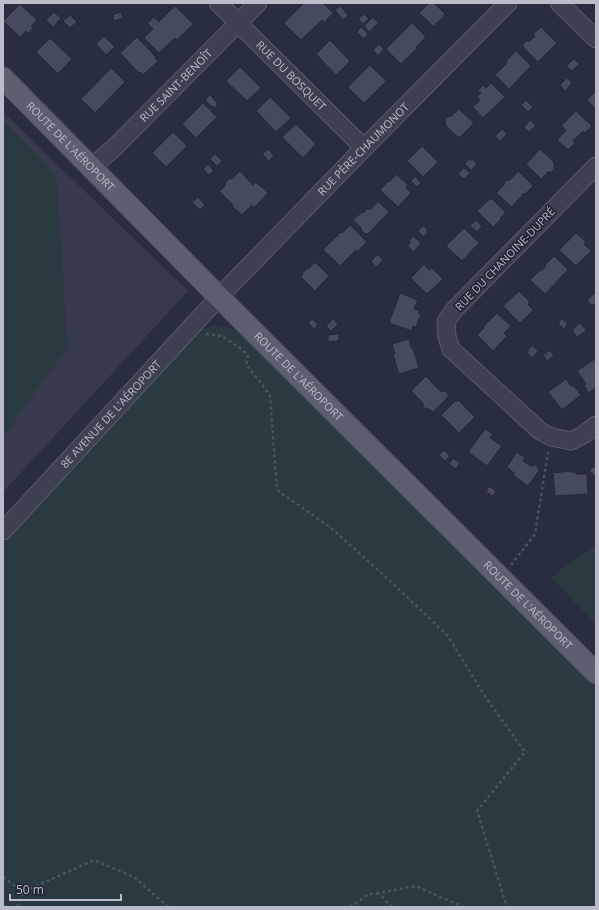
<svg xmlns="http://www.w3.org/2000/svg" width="599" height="910" viewBox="0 0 599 910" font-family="'Open Sans',sans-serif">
<rect width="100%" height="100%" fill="#292d40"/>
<path fill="#373a4d" d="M3 112 188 291 3 492Z"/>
<g fill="#2b3941">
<path d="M3 120 56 175 68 347 3 437Z"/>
<path d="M215 325 231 328 246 336 596 686V907H3V544L201 330Z"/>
<path d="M596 544V625L551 577Z"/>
</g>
<g fill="#464a5f" stroke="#242737">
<path d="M304 3H323L333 13 324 23 322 20 301 40 284 23Z"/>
<path d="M429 3H434L445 14 443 16 444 17 433 26 419 13Z"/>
<path d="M20 4 37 20 31 26 33 28 28 34 26 31 20 37 3 21Z"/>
<path d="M175 6 193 24 177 40 175 38 159 53 144 38 153 29 147 23 154 17 159 22Z"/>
<path d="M340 6 348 15 343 20 335 10Z"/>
<path d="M54 12 61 18 53 27 46 20Z"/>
<path d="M121 12 123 18 114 21 113 14Z"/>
<path d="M364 14 369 19 363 24 358 19Z"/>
<path d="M70 15 77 22 70 28 63 21Z"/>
<path d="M373 17 378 23 369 32 364 26Z"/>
<path d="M412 23 426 37 416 47 417 48 401 64 386 49Z"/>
<path d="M361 27 368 34 364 39 357 32Z"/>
<path d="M541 27 557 43 538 62 524 48 523 44 526 41H530L535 36 533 34Z"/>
<path d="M104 36 115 47 106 55 96 44Z"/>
<path d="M137 37 156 57 155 58 158 61 143 75 141 72 139 73 120 53Z"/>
<path d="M50 38 72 59 58 74 36 52Z"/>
<path d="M330 40 350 61 336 75 316 54Z"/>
<path d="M379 44 384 49 378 56 373 50Z"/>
<path d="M516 51 531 66 509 89 495 75 506 64 507 60Z"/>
<path d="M574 59 579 64 572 71 566 66Z"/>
<path d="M370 65 386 81 364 103 348 87Z"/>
<path d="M240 67 261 88 247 101 226 81Z"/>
<path d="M111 68 125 82 95 113 81 99Z"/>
<path d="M567 78 572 83 565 91 560 85Z"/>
<path d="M491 83 505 97 483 118 473 107 480 100 477 97 481 93 478 90 483 85 486 88Z"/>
<path d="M596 91V110L587 100Z"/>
<path d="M210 95 218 104 215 108 213 106 212 107 205 100Z"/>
<path d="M270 97 291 118 276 132 256 111Z"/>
<path d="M526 100 533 107 528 112 521 105Z"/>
<path d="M203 103 217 117 196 138 182 124Z"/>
<path d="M459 109 474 123 459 138 446 126 445 119 449 116 450 117Z"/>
<path d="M576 111 592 126 585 133 583 131 575 139V138L573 140 575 143 568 150 557 140 566 130 561 126Z"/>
<path d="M530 120 536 126 529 132 524 127Z"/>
<path d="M296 124 316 144 303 158 282 137Z"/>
<path d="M502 129 507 134 500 141 495 136Z"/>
<path d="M173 132 187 146 166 167 152 153Z"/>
<path d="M422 146 438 162 423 177 407 161Z"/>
<path d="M268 149 274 156 269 161 262 154Z"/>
<path d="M540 149 554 162V169L550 173 549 171 541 179 526 164Z"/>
<path d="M215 154 222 161 217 166 210 159Z"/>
<path d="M468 160H473L477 164 471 170 465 164Z"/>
<path d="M208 164 214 171 209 175 203 169Z"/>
<path d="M464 168 470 173 464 179 458 174Z"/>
<path d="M240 171 253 185 256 182 268 193 254 208 252 205 242 215 232 206 233 205 219 191 225 186V183L230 178 232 179Z"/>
<path d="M518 171 533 186 525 194 524 193 512 207 496 193 504 185 505 181 510 180Z"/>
<path d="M396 174 408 185 406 188 411 193 398 207 380 190 388 181 389 182Z"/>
<path d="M415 176 421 183 417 187 411 181Z"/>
<path d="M198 197 205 205 200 210 192 202Z"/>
<path d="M491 198 506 213 500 218 501 219 493 227 477 211Z"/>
<path d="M378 201 389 212 368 234H365L361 230V228L353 220 362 212 363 213 367 209H371Z"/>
<path d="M476 220 482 227 477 232 470 226Z"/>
<path d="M350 225 367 242 357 252 356 250 340 266 323 250 341 232 342 233Z"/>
<path d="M423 226 427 229V234L423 237 418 231Z"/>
<path d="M464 228 479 243 462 261 446 246Z"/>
<path d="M576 233 586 242 584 244 591 251 576 266 559 250Z"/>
<path d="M413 236 421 243 414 252 408 246 410 243 409 241Z"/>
<path d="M378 255 383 260 376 267 371 261 374 258V257Z"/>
<path d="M554 256 568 270 545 294 530 280 540 270 541 271 546 266 545 265Z"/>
<path d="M315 262 329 276 315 291 301 277 303 274H302L307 268 308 269Z"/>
<path d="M424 264 429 270 432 268 443 279 427 294 411 278Z"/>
<path d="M519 291 530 302 528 304 533 310 520 323 503 306Z"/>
<path d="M400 293 418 300 414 309 419 311 418 313 421 314 416 327 413 326 412 331 389 323Z"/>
<path d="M595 293 596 294V303L592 306 587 300Z"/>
<path d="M497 313 511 326 504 333 507 336 493 351 477 335 484 328 483 327Z"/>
<path d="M312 319 318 324 314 329 308 323Z"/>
<path d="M333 319 338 324 331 331 326 326Z"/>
<path d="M562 319 568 324 564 329 558 323Z"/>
<path d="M580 323 586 330 585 331H586L577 337 572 330Z"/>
<path d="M339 334V341L328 342V335Z"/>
<path d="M409 339 412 349 413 348 419 368 399 374 393 355 395 354 392 344Z"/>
<path d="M532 345 538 351 532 358 528 354V350Z"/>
<path d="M550 350 554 356 547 361 543 355Z"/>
<path d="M596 358V389L595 388 589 393 584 386 586 384 577 371Z"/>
<path d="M426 376 441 392 442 391H445L448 394V397L433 412 429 409H426L423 406V403L411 391Z"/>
<path d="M566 379 571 386 573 385 581 395 562 410 548 392Z"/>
<path d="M458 400 475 417 459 433 441 415 455 401 456 402Z"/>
<path d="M485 429 493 434 490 438 502 446 487 466 468 452Z"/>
<path d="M444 450 450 456 445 461 439 455Z"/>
<path d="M517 452 525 458 523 461 531 466 535 465 538 468 539 471 528 486 513 475 514 473 507 467Z"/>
<path d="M453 458 460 463 456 469 449 464Z"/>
<path d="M596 465V478L589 470Z"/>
<path d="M569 471V472H576V474H587L588 494 555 496 553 473Z"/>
<path d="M489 486 496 491 493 496 486 492Z"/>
</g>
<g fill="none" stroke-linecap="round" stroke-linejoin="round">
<g stroke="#585b6a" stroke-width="19">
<g id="minor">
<path id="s1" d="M218 3 364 148"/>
<path d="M559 3 596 39"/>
<path d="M596 166 454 310 446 322 447 337 451 349 540 431 551 437 571 441 583 435 596 425"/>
<path id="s2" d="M92 167 115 147 258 3"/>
<path id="s3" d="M3 531 219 297 364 148 508 3"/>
</g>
</g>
<g stroke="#474959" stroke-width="23">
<g id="major">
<path id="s4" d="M3 78 219 297 596 673"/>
</g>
</g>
<g stroke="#49565e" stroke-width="2.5" stroke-dasharray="3 3" stroke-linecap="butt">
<path d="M206 334 222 336 243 350 248 357 246 365 262 384 270 396 277 490 331 528 388 579 448 636 486 698 525 752 477 811 507 907"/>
<path d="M511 565 535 534 548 452"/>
<path d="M3 877 23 892"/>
<path d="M17 907 23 892 94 860 134 877 168 907"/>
<path d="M350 907 369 894 378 893"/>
<path d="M392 907 378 893 416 886 463 907"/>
</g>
<use href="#minor" stroke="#3d4050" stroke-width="17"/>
<use href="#major" stroke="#5c5f70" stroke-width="21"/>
</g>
<g text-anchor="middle" stroke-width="3.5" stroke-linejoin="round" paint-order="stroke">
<g font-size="11" fill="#babcca" stroke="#222535">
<text dy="4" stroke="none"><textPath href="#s1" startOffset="103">RUE DU BOSQUET</textPath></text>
<text dy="4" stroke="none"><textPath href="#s2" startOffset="117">RUE SAINT-BENOÎT</textPath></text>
<text dy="4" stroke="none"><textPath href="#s4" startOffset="96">ROUTE DE L'AÉROPORT</textPath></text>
<text dy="4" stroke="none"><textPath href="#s3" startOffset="525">RUE PÈRE-CHAUMONOT</textPath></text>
<text transform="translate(505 259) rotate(-46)" y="4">RUE DU CHANOINE-DUPRÉ</text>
<text dy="4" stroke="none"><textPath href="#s4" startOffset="420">ROUTE DE L'AÉROPORT</textPath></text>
<text dy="4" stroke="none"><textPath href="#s3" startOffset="159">8E AVENUE DE L'AÉROPORT</textPath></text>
<text dy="4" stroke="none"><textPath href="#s4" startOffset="744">ROUTE DE L'AÉROPORT</textPath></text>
</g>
</g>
<rect width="599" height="910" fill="none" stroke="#babcca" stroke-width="8"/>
<path d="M10 894v6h111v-6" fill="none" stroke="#babcca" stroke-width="2"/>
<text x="16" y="894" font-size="12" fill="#babcca" stroke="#222535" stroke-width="3" paint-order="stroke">50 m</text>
</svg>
